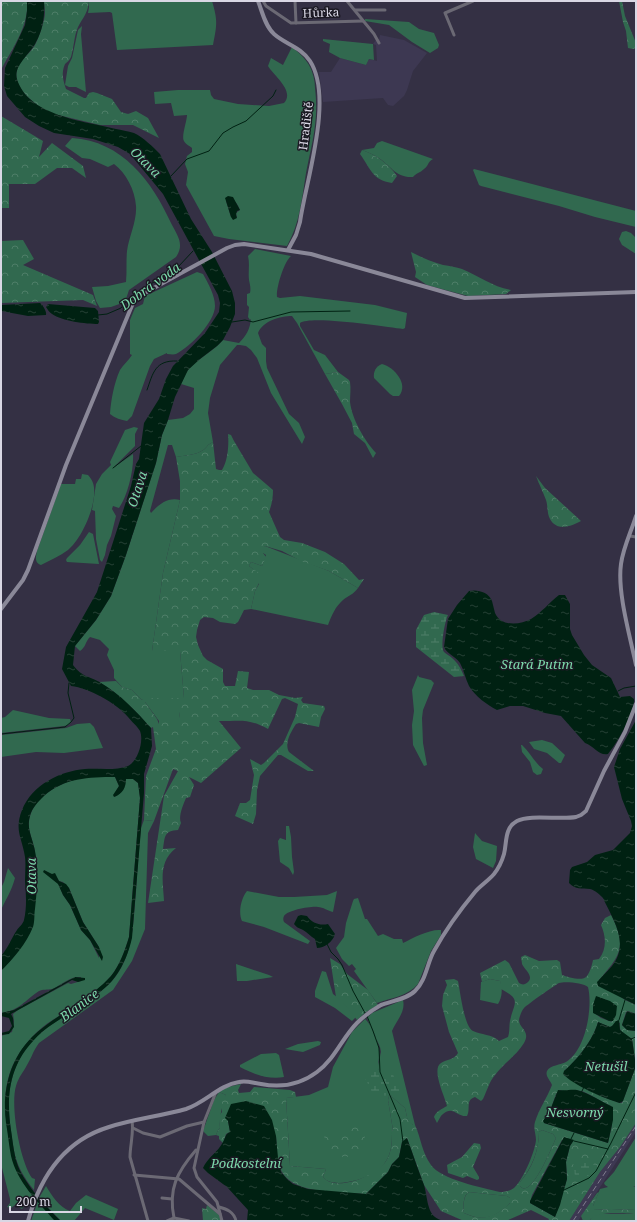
<svg xmlns="http://www.w3.org/2000/svg" width="637" height="1222" viewBox="0 0 637 1222" font-family="'Noto Serif',serif">
<defs>
<pattern id="forest-crowns" width="20" height="18" patternUnits="userSpaceOnUse"><rect width="20" height="18" fill="#31694f"/><path d="M2 6a3 3 0 1 1 6 0M12 15a3 3 0 1 1 6 0" fill="none" stroke="#4e7e68"/></pattern>
<pattern id="wetland-marsh" width="20" height="14" patternUnits="userSpaceOnUse"><rect width="20" height="14" fill="#31694f"/><path d="M1 5h8M5 5V1M11 12h8M15 12V8" fill="none" stroke="#4e7e68"/></pattern>
<pattern id="water-ripples" width="26" height="14" patternUnits="userSpaceOnUse"><rect width="26" height="14" fill="#002112"/><path d="M2 4q2-2 4 0t4 0M15 11q2-2 4 0t4 0" fill="none" stroke="#254034"/></pattern>
</defs>
<rect width="100%" height="100%" fill="#343044"/>
<g fill="#3d3852">
<path d="M380 35 404 40 427 53 413 71 407 90 404 96 393 106 388 105 383 98 323 102 319 72H331L340 58 366 65 369 59 377 61 376 45 373 44 376 40H379Z"/>
<path d="M636 1123V1132L578 1221H569L600 1172 620 1147Z"/>
</g>
<g fill="#31694f" fill-rule="evenodd">
<path d="M88 1H212C218 21 217 25 213 45L117 50 112 13 110 12 88 13 89 7Z"/>
<path d="M365 19 409 22 419 29 434 33 439 45 438 48 430 53 412 42 389 25 365 21Z"/>
<path d="M82 26 81 34 86 92 76 87H69L65 85 68 66 72 58 78 30Z"/>
<path d="M323 39 373 44 374 60 369 59 366 65 340 58 329 52 330 44 323 41Z"/>
<path d="M292 47C298 52 305 58 309 65 313 72 315 81 315 88 319 121 312 142 306 173 302 198 300 223 287 246L229 239 214 236 186 185 188 172 185 164 187 156 192 152V148C190 146 185 144 184 141 181 137 187 121 187 115L174 116 171 103 155 104 154 92 178 90H210L211 95 214 99 238 104 269 106 284 103C295 91 274 76 268 66L271 58 283 65ZM227 197C234 200 237 202 240 210L236 213 237 217H231L226 201Z"/>
<path d="M72 138C122 141 152 181 171 223 177 235 185 244 176 257L129 290 125 302 111 307 100 308 96 301 92 287 108 286 126 282C127 272 126 261 127 251 129 236 137 221 136 206 135 190 126 173 114 164L108 167 90 159 82 158 65 146Z"/>
<path d="M382 141 433 159C427 162 429 166 424 169 420 173 416 173 413 177 395 178 391 165 377 157 373 154 367 152 362 150L374 148 377 143Z"/>
<path d="M474 169 636 211V227L595 217 559 206 481 186 479 185 473 170Z"/>
<path d="M626 231 631 233 636 238V254L622 245 619 239 622 232Z"/>
<path d="M255 249 291 256C284 262 276 288 277 297L280 298 300 296 375 305 407 313 405 328 403 329C386 327 311 315 300 323V326L314 350 325 355 338 372 325 374 297 323 292 316C280 316 263 321 258 333L262 344 266 348V361L267 368 289 414 299 423 305 437 302 444 271 393 257 358 251 350 246 346 240 345H237L220 365 210 398 208 413 213 442 208 445C202 455 187 455 176 457L172 445H168L150 511 151 513C159 504 168 497 180 500L163 573 152 651H180L184 698H147L142 700 132 690 122 687 114 678V670L107 655 109 649 100 640 90 637C85 642 86 647 80 651L75 646 96 620 111 596 126 555 156 463 162 435 168 420 183 418 190 414 194 409V388L181 384C183 380 185 374 188 370 198 358 213 352 223 340L239 343C246 336 250 329 251 319L250 320 248 317 249 307 247 305V294L250 293C251 288 250 285 249 280 248 272 250 264 248 256Z"/>
<path d="M197 272 203 274C208 283 215 295 215 306 215 322 190 347 176 354 173 355 170 354 167 354V353L154 359 150 366 132 416 127 421C121 420 115 418 110 414 111 400 114 383 120 370 123 365 129 360 132 355L130 354V320L135 308 143 304 145 296Z"/>
<path d="M382 364C394 367 409 384 399 396H393L390 394 374 378C373 372 376 366 382 364Z"/>
<path d="M134 427 138 428 135 434V446L113 468 133 454C134 469 128 495 119 508L113 506 112 509 116 516 111 536 107 545 105 555 102 562 100 560 96 539 95 511 92 510 96 484 102 474 111 465 110 462 125 430Z"/>
<path d="M82 474 88 475C90 477 92 480 93 483 99 501 82 539 68 550 60 556 50 560 41 565 34 563 36 556 37 551L61 484H75L76 479H81Z"/>
<path d="M89 532 93 534 99 564 67 562 66 560 67 558 80 545Z"/>
<path d="M265 546 329 571 358 588C354 594 348 596 343 600 335 607 332 615 328 625L251 609 255 591 259 584 253 569 249 566 251 562 262 566 266 555 263 553V547Z"/>
<path d="M418 675 419 677 431 680 434 683 423 710 422 718 423 743 427 765 424 766 413 745 412 725 414 711 412 690Z"/>
<path d="M145 702H180V712L179 719 159 732V721Z"/>
<path d="M13 710 49 718 70 719 71 722 68 725 64 726 1 733V718L5 717Z"/>
<path d="M90 723 94 727 103 748 64 753 36 752 1 757V735L66 728 77 724Z"/>
<path d="M542 740 552 743 565 755 561 763H559L547 753 534 749 529 742Z"/>
<path d="M521 745H522C530 752 534 762 543 769L541 774 537 775 533 772 530 762 522 752Z"/>
<path d="M115 777 119 786 114 795 115 797 126 778 133 779 138 783 140 798 129 937C125 950 120 965 111 976 101 988 87 997 74 1006 62 1015 47 1022 37 1032 9 1059 1 1088 7 1126 11 1156 13 1171 33 1196L22 1209 15 1205 11 1208 7 1207 10 1203V1199L1 1164V1036L12 1032 14 1021 13 1014 18 1010 68 983 71 984 81 981V977C70 976 62 985 52 989 47 990 43 989 39 991 25 1000 19 1011 1 1013V971C15 956 25 943 33 925 34 901 36 876 35 852 34 842 28 833 29 822 31 798 60 782 81 778 92 776 104 777 115 777ZM44 870 57 878 59 881 63 882 69 888 83 922 99 947V958L90 940 81 930 70 905 63 895 58 883Z"/>
<path d="M144 820 154 821 148 833 145 929 132 961 113 990 39 1043C33 1051 32 1057 27 1065 23 1073 19 1076 16 1086 10 1106 20 1161 32 1178L35 1179 34 1190C14 1165 14 1153 10 1123 6 1092 12 1062 34 1039 48 1025 67 1015 84 1004 95 996 108 987 116 976 134 951 133 922 136 892 137 871 139 850 141 828Z"/>
<path d="M286 826H289L291 837 292 857 294 872 293 875 289 868 280 862 278 841 280 838 286 840Z"/>
<path d="M475 833 482 841 497 846 496 861 493 868 476 859 473 847Z"/>
<path d="M8 868 15 878C12 890 6 899 1 910V888L4 882Z"/>
<path d="M247 891 279 897H294L327 895 337 891 333 912C328 911 323 907 318 907 311 906 288 910 284 916 283 918 283 920 284 922L310 941 308 944 264 927 242 921C238 913 241 898 247 891Z"/>
<path d="M358 898 365 919H367L378 936 383 934 394 939H402L403 943C413 938 429 929 441 930V935L431 951 418 984C408 996 391 998 377 1003L354 971 356 969 352 964 349 966 342 959 336 948 344 937 346 923 353 901 354 899Z"/>
<path d="M236 964 269 975 273 977 247 981H237Z"/>
<path d="M322 971 326 972 333 994 342 1001 356 1017 352 1021 335 1008 315 997V991Z"/>
<path d="M490 979 500 981C503 988 502 998 498 1004L480 1000 481 982Z"/>
<path d="M403 1000C406 1012 396 1021 392 1031L415 1125H413C406 1121 407 1115 405 1108L392 1097 378 1068 389 1096 388 1100 393 1130 392 1131C392 1141 392 1152 386 1161 383 1166 378 1171 372 1174 361 1180 332 1189 323 1177L326 1169 290 1166 286 1098 309 1095 328 1087 333 1067 352 1032 365 1019C371 1024 379 1042 379 1051 380 1056 378 1062 378 1067L381 1052 380 1047 367 1018 372 1013Z"/>
<path d="M318 1041 321 1042 320 1045 303 1052 285 1049 298 1044Z"/>
<path d="M276 1053 279 1055 284 1077C269 1080 253 1074 240 1067V1065L261 1054Z"/>
<path d="M219 1092 226 1095C222 1107 219 1117 220 1128L218 1130 216 1135 208 1136 203 1131 214 1100Z"/>
<path d="M542 1130 553 1134 556 1138C551 1149 537 1184 526 1188 523 1189 522 1188 520 1186V1182C532 1169 539 1150 539 1132Z"/>
<path d="M636 1137V1186H633L636 1187V1210L611 1209 593 1210V1206L600 1189 608 1187 605 1185 604 1183 614 1172Z"/>
<path d="M46 1186C52 1196 59 1207 70 1211L76 1203 86 1195 118 1209 114 1220 85 1208 74 1221H61L39 1198Z"/>
<path d="M469 1192 507 1196 510 1198V1203C495 1218 483 1222 464 1213 463 1207 463 1195 469 1192Z"/>
<path d="M38 1201 55 1221H31Z"/>
<path d="M600 1214H636V1221H589L593 1216Z"/>
</g>
<g fill="url(#forest-crowns)" fill-rule="evenodd">
<path d="M1 1H27C29 26 13 47 2 68Z"/>
<path d="M44 1H88C90 10 82 19 78 27 74 36 74 47 71 57 70 60 67 62 65 64 61 73 63 80 66 89L84 98H86L89 93 93 92 97 93 112 99 121 112 128 114 136 111 148 118 159 138 133 125H100L54 114C38 108 9 87 18 67 22 58 32 52 36 43 39 37 45 20 45 13 45 9 44 5 44 1Z"/>
<path d="M619 1H622L625 16 636 43V48L633 49 628 48 626 31 623 22Z"/>
<path d="M1 116 43 141 39 157 52 143 83 166 86 178 72 168H57L35 184H9V208H1Z"/>
<path d="M362 150C376 155 388 163 397 176L392 183C372 180 371 169 360 154Z"/>
<path d="M23 240 34 259 23 265 93 295 97 306 83 300 1 303V241Z"/>
<path d="M411 252C421 257 432 262 443 265 450 266 456 267 462 269 479 276 493 287 511 290L506 294 468 296 427 285 415 277 416 272Z"/>
<path d="M338 372 349 380 350 382C351 389 350 395 350 402 352 419 364 440 376 453L373 458 365 443 354 434 352 423 342 404 325 374Z"/>
<path d="M228 434 231 435 234 441 253 473 273 490C273 497 272 504 269 512L280 537 284 540 302 543 325 552 344 564 359 580 364 579 358 588 329 571 301 561 282 551 265 546 263 548V553L266 557 262 566 251 562 249 566 259 573 260 581 255 591 251 609 244 610 238 622 235 624 220 622 213 618 204 617 200 620 197 630 196 637 198 645 203 656 207 660 223 669V682L225 686H235L238 671 249 672 247 688 253 690H269L279 695 295 698 303 697 301 700 303 703 324 706 325 709 321 717 319 727 299 723 296 724C291 732 284 743 289 752L314 771H308L281 755H278L260 776 257 790 256 814 253 824 235 816 240 803H246L250 800 254 775 250 759 261 765 264 763 283 744 295 717 298 704 285 698 282 699 268 729C247 718 242 721 219 721L241 748 201 783 189 777 194 785 190 797 186 798C183 805 178 817 181 823L178 830C164 831 165 836 163 849L176 848C158 862 163 881 164 901L148 903 164 796 178 771 173 769 154 821 144 820 146 776 156 749 153 727 151 728C136 712 119 693 99 682L116 681 122 687 132 690 142 700 146 697 147 698H184L180 651H152L163 573 180 500V481L176 457C187 455 202 455 208 445L213 442 216 469 219 470H222C228 461 229 444 228 434ZM145 702 180 703V712L179 718 159 724 157 719Z"/>
<path d="M536 476 545 488 581 521C572 526 557 532 550 519 547 514 548 506 546 500 543 492 539 484 536 476Z"/>
<path d="M611 915C627 946 621 955 599 980L625 1000 636 1005V1014L628 1011 626 1012 622 1025 627 1030 636 1031V1123L620 1147 600 1172 569 1221H548L549 1219 531 1210 506 1221H464L441 1211 424 1185 407 1138 402 1142 399 1157 392 1164 388 1172 366 1194C343 1192 295 1195 282 1172 276 1162 277 1148 276 1136L228 1121 230 1132 226 1134 223 1143 219 1139V1136L216 1135 218 1130 220 1128 219 1116 222 1112V1101L226 1095 219 1092 228 1087 241 1084 238 1090 239 1093 250 1092 254 1087 290 1090 295 1092 296 1097 286 1098 290 1166 326 1169 323 1177C336 1193 377 1175 386 1161 392 1152 392 1141 392 1131L393 1130 388 1100 389 1096 378 1067 381 1051 379 1068 382 1078 392 1097 405 1108C407 1115 406 1120 413 1125H415C421 1138 422 1153 431 1165 440 1179 483 1188 500 1192 505 1192 510 1191 514 1188 523 1180 535 1152 536 1140 536 1134 533 1128 535 1122 539 1109 547 1098 552 1085 550 1080 545 1076 547 1071 550 1065 561 1065 566 1062 586 1050 593 1007 588 987 584 983 565 981 559 983 555 985 528 1004 524 1008 522 1010 521 1013 520 1016 515 1028 532 1029 524 1043 517 1055 503 1064 495 1075 489 1082 487 1091 483 1099L481 1101 475 1097C465 1100 471 1109 467 1116 457 1117 453 1105 443 1114 440 1116 439 1120 437 1123L434 1117C436 1111 442 1109 447 1106 445 1097 431 1069 441 1063 447 1059 454 1060 458 1053L449 1032 442 1006 443 995 447 985 445 980 454 979 458 981C460 990 464 1027 473 1031 481 1035 492 1034 499 1041L508 1037C510 1032 509 1026 510 1021 514 1002 522 1000 501 989L500 981 490 979 482 982 480 973 505 960 509 963 519 983C522 985 525 985 528 982 534 976 525 970 522 964 522 962 521 959 521 957L525 955 539 961 557 960 560 962 562 975C568 977 583 982 587 976 590 972 592 965 593 960L599 959C607 949 606 936 601 925L605 918ZM595 999 612 1022 601 1018 593 1012ZM616 1021 620 1023C618 1032 625 1034 632 1039L636 1066 622 1103H620L603 1097 564 1075V1071C578 1059 593 1040 598 1022L610 1027 614 1025ZM560 1090C567 1093 574 1089 582 1091 592 1095 601 1102 611 1106L612 1125 608 1143 544 1123 551 1108 556 1094ZM542 1130 553 1134 556 1138C551 1149 537 1184 526 1188 523 1189 522 1188 520 1186V1182C532 1168 539 1150 539 1132ZM562 1140 573 1141 570 1146 566 1162 567 1179 555 1217 530 1203 532 1195ZM469 1192 507 1196 510 1198V1203C495 1217 483 1222 464 1213 463 1206 463 1195 469 1192Z"/>
<path d="M330 958 340 964 347 974 368 990 378 1005 366 1012 357 1020C351 1012 345 1004 336 997Z"/>
<path d="M366 1122C366 1137 364 1157 344 1157 339 1157 334 1154 329 1153L328 1145 320 1128 325 1132 329 1139Z"/>
<path d="M474 1143 480 1144 481 1148 473 1167 479 1177V1179L477 1180 467 1176 463 1178 448 1173 447 1165 462 1157Z"/>
<path d="M599 1192 593 1206V1210L611 1209 636 1210V1214C624 1214 596 1210 589 1221H583L581 1216 597 1193Z"/>
<path d="M207 1205 219 1215 221 1221H203L202 1208 206 1209Z"/>
</g>
<g fill="url(#wetland-marsh)">
<path d="M434 612 448 615C445 621 440 646 444 652 446 654 450 656 452 658 458 663 461 669 464 676L454 677 416 647V630L424 615Z"/>
<path d="M368 1070H391L402 1095 375 1096 372 1092 365 1078Z"/>
<path d="M573 1162H593L594 1167 592 1173 586 1176H575Z"/>
</g>
<g fill="url(#water-ripples)">
<path d="M27 1H44C45 15 43 30 36 42 31 53 13 66 17 79 28 116 84 121 116 129 121 130 128 131 134 133 143 137 153 147 160 154L191 219 212 252 232 291 235 303V314L230 327 223 340 217 346 200 359 188 370 175 397 168 420 162 435 156 463 126 555 111 596 96 620 75 646 73 665C83 678 88 675 101 683 120 694 137 712 151 728L152 746 144 774V793L132 938C129 951 124 965 115 977 107 989 92 997 80 1006 65 1017 46 1026 34 1040 9 1066 6 1097 11 1130 13 1143 14 1155 18 1166 25 1184 47 1208 61 1221H55C38 1202 17 1182 11 1156 9 1146 8 1134 6 1123 2 1092 9 1060 32 1037 45 1024 62 1015 76 1004 89 996 101 987 111 976 120 965 125 950 129 937L140 798 138 783 133 779H126C126 787 123 794 114 797L113 795 119 786 115 777C89 777 64 778 44 796 38 802 32 808 30 816 26 828 33 839 35 851 39 870 37 890 35 909 34 914 35 921 33 927 26 944 14 958 1 971V956C8 948 11 939 17 930 19 927 23 924 24 920 27 907 26 894 25 881 25 873 26 865 25 857 22 838 14 830 22 810 32 785 60 771 85 769 99 768 115 771 128 766 138 761 144 741 140 731 138 727 131 721 128 717 116 703 89 688 71 686L62 669 66 647 97 592 131 486 136 464 139 459 144 423 159 399 166 379 173 366 205 333 219 312 220 303 218 295 163 194 130 154 118 147 93 139 54 133 39 126 25 117 7 96 4 86 5 68 25 25 27 11Z"/>
<path d="M228 196 233 197 240 210 237 211 236 215 237 218 233 220 231 217 226 201 225 198Z"/>
<path d="M40 303C43 305 47 312 46 315L28 316 1 311V305Z"/>
<path d="M48 304 95 308 98 311 99 322 98 324C86 324 62 321 52 314 49 312 48 310 46 307Z"/>
<path d="M469 591C477 589 489 592 492 601 493 605 494 609 495 613 501 627 520 625 531 619 541 613 550 602 559 595H565L570 604V629L572 635 584 655 592 665 611 678 620 697 630 696 634 699C635 712 617 744 608 754 599 756 594 746 585 743L561 716 545 713 523 706H510L497 710C487 705 475 696 469 686 465 678 464 670 460 663 455 656 447 654 444 647L448 619 457 605Z"/>
<path d="M636 720V1005L598 986 597 982 599 980C603 975 608 971 612 966 630 943 613 920 603 898 600 895 595 890 590 889 581 888 576 890 569 883L570 870 572 867 587 862 595 855 613 850 630 833 632 826 631 821 622 799 614 767 620 749Z"/>
<path d="M44 870 52 874 55 873 59 881 66 884 69 888 83 922 99 947 103 957 102 961 90 940 81 930 70 905 63 895 58 884 43 872Z"/>
<path d="M301 915 307 916C312 923 320 926 328 924L335 934C333 942 324 948 317 948L315 939C311 937 307 932 303 930 299 928 297 928 294 924L298 916Z"/>
<path d="M75 977 85 978V980L78 982 72 980 11 1014 13 1018 14 1027 9 1034 1 1035V1033L9 1031 12 1026 9 1018 1 1016V1013L14 1010Z"/>
<path d="M596 996 610 1001 617 1006 616 1015 613 1021H609L593 1013V1005Z"/>
<path d="M627 1011 636 1014V1031L627 1030 622 1025Z"/>
<path d="M619 1020 620 1030 632 1039 636 1066 623 1101 620 1103C605 1099 573 1085 563 1074L564 1071C578 1059 593 1040 598 1022L610 1027 612 1026 616 1021Z"/>
<path d="M558 1090C565 1091 572 1089 577 1090 589 1093 602 1102 613 1107V1120L608 1143 544 1123 543 1121 551 1108Z"/>
<path d="M246 1101 264 1106 272 1120 276 1136 278 1158 281 1172 287 1179 293 1184 308 1189 366 1194 388 1172 392 1164 399 1157 402 1142 407 1138C413 1154 418 1170 424 1185 427 1194 427 1211 435 1217 437 1219 441 1220 444 1221H247L248 1210 227 1187 208 1173 203 1168C207 1158 218 1152 223 1142 226 1137 225 1134 230 1132L228 1121 225 1118 231 1104Z"/>
<path d="M564 1137 574 1140 570 1146 566 1162 567 1179 560 1205 555 1217 530 1203V1201Z"/>
</g>
<g fill="none" stroke-linecap="round" stroke-linejoin="round">
<g stroke="#002112" stroke-width="1">
<path d="M171 176 187 159 209 151 223 133 233 127 246 121 273 96 276 90"/>
<path d="M98 315 107 314 121 308 130 297 178 267 193 251"/>
<path d="M232 322 245 320 253 322 291 312 350 311"/>
<path d="M147 390C153 373 155 360 177 361"/>
<path d="M113 468 141 446"/>
<path d="M618 691 624 688 636 686"/>
<path d="M1 734 65 727 71 722 74 718 68 693 69 683"/>
<path d="M327 944 331 952 338 959 342 965 353 991 365 1013"/>
<path d="M367 1016 373 1031 379 1048 380 1072 400 1119 403 1142"/>
<path d="M619 1020 625 1000"/>
<path d="M631 1039 636 1037"/>
<path d="M581 1093 584 1087"/>
<path d="M571 1139 574 1133"/>
<path d="M574 1141 608 1149"/>
<path d="M564 1190 589 1178 596 1171 611 1143 636 1092"/>
</g>
<g stroke="#6b6974" stroke-width="3">
<path d="M263 1 266 6 291 23 363 21"/>
<path d="M295 1 296 23"/>
<path d="M347 1 374 34 379 43"/>
<path d="M355 10H385"/>
<path d="M454 35 445 13 473 1"/>
<path d="M630 536 636 537"/>
<path d="M216 1092 204 1122 194 1168 197 1177 217 1202 222 1221"/>
<path d="M132 1121C134 1133 130 1145 130 1157L148 1221"/>
<path d="M133 1128 143 1133 160 1137 187 1126 204 1122"/>
<path d="M134 1175 179 1179 220 1214"/>
<path d="M162 1198 172 1199"/>
<path d="M219 1207C227 1209 234 1212 236 1221"/>
<path d="M174 1218C168 1189 177 1172 196 1150"/>
<path d="M167 1221 174 1218 189 1221"/>
</g>
<g stroke="#8a8898" stroke-width="4">
<path d="M258 1C262 11 265 26 274 34 285 44 301 47 310 61 334 98 306 180 300 222L296 235 288 250"/>
<path d="M636 516C631 532 623 548 621 564 617 592 630 636 636 665"/>
<path d="M1 609 23 580 28 570 66 465 133 303 141 295 227 248 235 245 244 244 311 254 465 298 636 292"/>
<path d="M28 1221C40 1177 63 1141 109 1127 134 1119 161 1116 186 1109 205 1103 219 1085 239 1082 246 1080 253 1083 261 1084 281 1088 301 1084 317 1072 335 1059 342 1038 357 1023 364 1016 372 1010 381 1005 392 1001 407 999 415 991 426 981 427 963 434 951 445 931 460 910 475 892 480 886 488 881 494 874 498 869 502 861 504 854 507 843 504 828 517 821 530 814 560 820 576 817L581 815 586 811 604 771 625 732 636 704"/>
</g>
<path stroke="#7f7c8d" stroke-width="1" stroke-dasharray="6 3" stroke-linecap="butt" d="M573 1221 636 1126"/>
</g>
<g text-anchor="middle" stroke-width="3" stroke-linejoin="round" paint-order="stroke">
<g font-size="12" fill="#d9d7e4" stroke="#1b1923">
<text transform="translate(321 13) rotate(-2)" y="4">Hůrka</text>
<text transform="translate(306 126) rotate(-83)" y="4">Hradiště</text>
</g>
<g font-size="13" font-style="italic" fill="#7cd9ab" stroke="#1b1923">
<text transform="translate(146 162) rotate(45)" y="5">Otava</text>
<text transform="translate(150 286) rotate(-36)" y="5">Dobrá voda</text>
<text transform="translate(137 489) rotate(-72)" y="5">Otava</text>
<text x="537" y="669">Stará Putim</text>
<text transform="translate(31 876) rotate(-91)" y="5">Otava</text>
<text transform="translate(79 1005) rotate(-37)" y="5">Blanice</text>
<text x="606" y="1071">Netušil</text>
<text x="575" y="1117">Nesvorný</text>
<text x="246" y="1168">Podkostelní</text>
</g>
</g>
<rect width="637" height="1222" fill="none" stroke="#d9d7e4" stroke-width="4"/>
<path d="M10 1206v6h71v-6" fill="none" stroke="#d9d7e4" stroke-width="2"/>
<text x="16" y="1206" font-size="12" fill="#d9d7e4" stroke="#1b1923" stroke-width="3" paint-order="stroke">200 m</text>
</svg>
